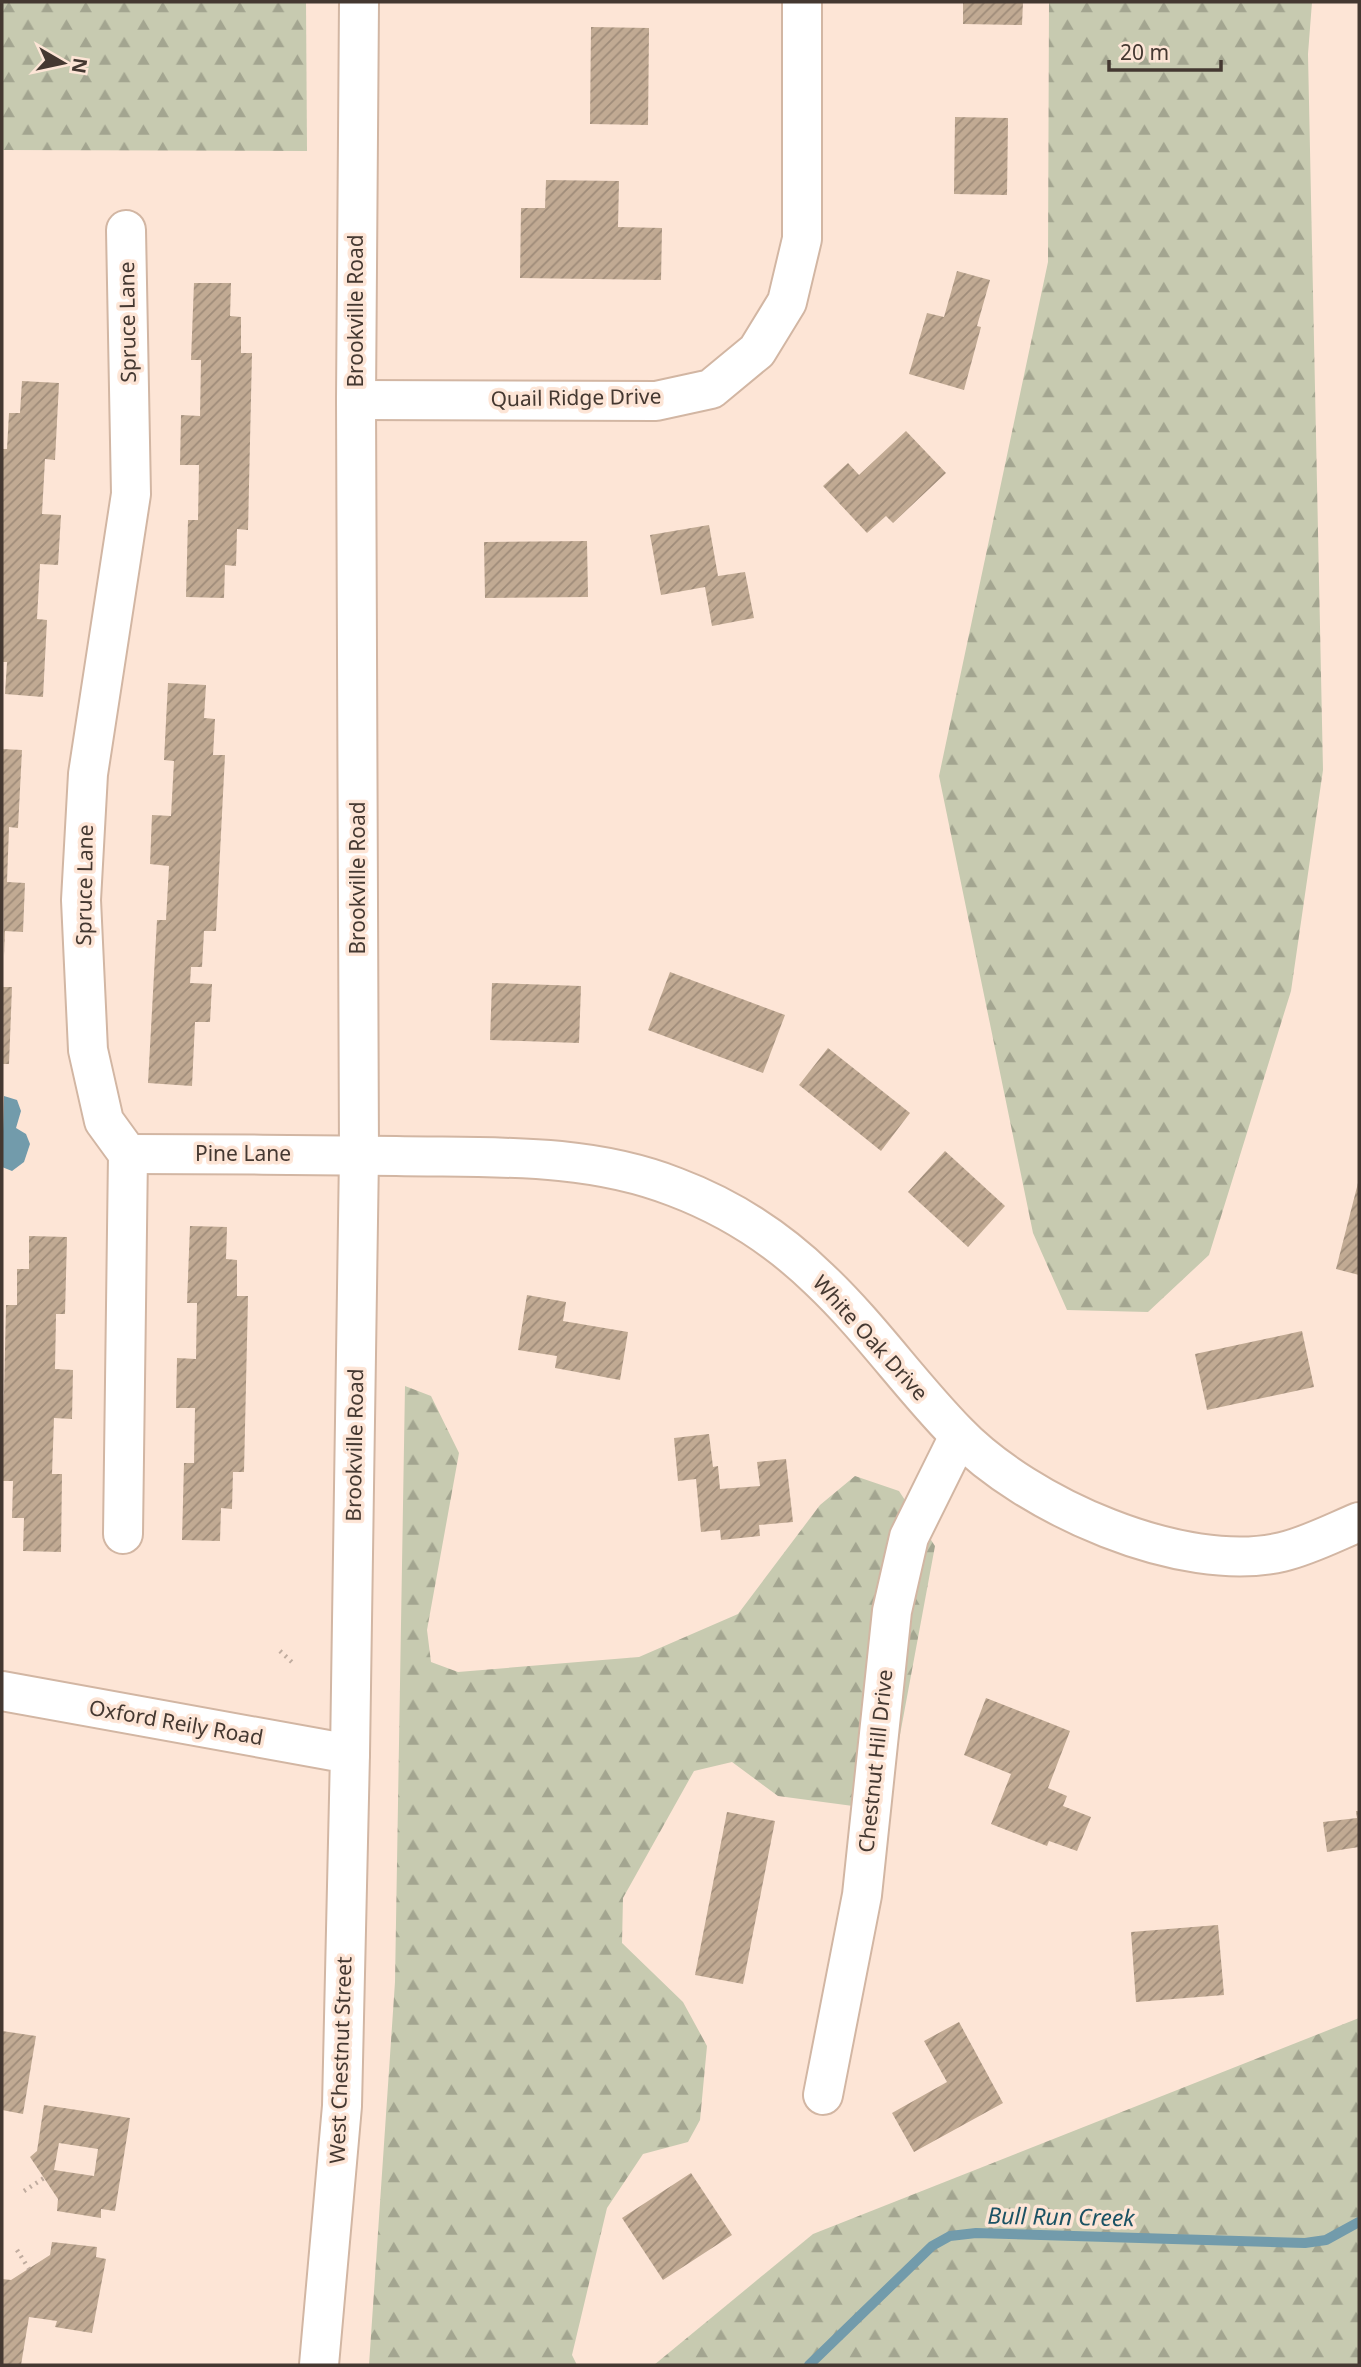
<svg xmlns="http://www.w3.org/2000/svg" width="1361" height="2367" viewBox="0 0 1361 2367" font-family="'Noto Sans',sans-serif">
<defs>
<pattern id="forest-firs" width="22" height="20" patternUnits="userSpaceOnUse" patternTransform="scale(1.75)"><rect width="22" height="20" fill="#c7cab0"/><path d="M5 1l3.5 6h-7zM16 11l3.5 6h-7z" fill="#a3a590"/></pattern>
<pattern id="building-hatch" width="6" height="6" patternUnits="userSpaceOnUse" patternTransform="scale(1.75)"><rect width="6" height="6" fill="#c1aa93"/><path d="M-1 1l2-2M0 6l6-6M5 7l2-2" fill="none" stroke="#9e8b79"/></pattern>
</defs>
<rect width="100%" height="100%" fill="#fde5d6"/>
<g fill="url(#forest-firs)">
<path d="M2 2H306L307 151 2 150Z"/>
<path d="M1049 2H1312L1308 54 1323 770 1291 991 1209 1255 1148 1312 1067 1310 1033 1233 939 776 1048 262Z"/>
<path d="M405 1386 431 1396 459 1453 427 1630 431 1662 458 1672 639 1657 738 1614 820 1505 855 1476 899 1491 935 1546 894 1767 853 1806 778 1796 732 1762 694 1771 623 1898 622 1943 683 2002 707 2046 700 2120 688 2142 643 2154 607 2208 572 2355 577 2365H369L395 1982Z"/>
<path d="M1359 2018V2365H654L813 2234Z"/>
</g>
<path fill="#729bab" d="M4 1096 17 1100 21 1111 16 1128 26 1134 30 1144 24 1162 12 1171 2 1167Z"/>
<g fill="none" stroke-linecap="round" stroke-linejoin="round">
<path stroke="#729bab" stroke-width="10" d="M809 2365 932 2246 950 2236 976 2233 1305 2243 1326 2240 1359 2222"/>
</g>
<g fill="url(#building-hatch)" fill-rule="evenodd">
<path d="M963 2H1023L1022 25 963 24Z"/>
<path d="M591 27 649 28 648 125 590 124Z"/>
<path d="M955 117 1008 118 1007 195 954 194Z"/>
<path d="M546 180 619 181 618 227 662 228 661 280 520 278 521 208H545Z"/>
<path d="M957 271 990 280 977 326 981 327 964 390 909 374 927 313 944 317Z"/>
<path d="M194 283H231L230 316 241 317V353H252L248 530 237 529 236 566 225 565 224 598 186 597 188 520H198L199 465H180L181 415 200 416 201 360H191Z"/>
<path d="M22 381 59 383 55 460 45 459 42 514 61 515 58 565 40 564 37 619 47 620 43 697 5 694 7 662H2V449H7L9 413H20Z"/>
<path d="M906 431 946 473 893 523 886 516 867 533 823 486 848 463 859 475Z"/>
<path d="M709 525 718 576 745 572 754 618 712 626 705 587 661 595 650 535Z"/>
<path d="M587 541 588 597 485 598 484 542Z"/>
<path d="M168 683 206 685 204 718 215 719 213 755H225L216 931H204L202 967H191L190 983 212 984 210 1022H195L192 1086 148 1083 157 920H166L169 866 150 864 152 815 171 816 174 761 164 760Z"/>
<path d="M2 749 22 750 18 828 9 827 7 882 25 883 23 932 5 931 4 956Z"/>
<path d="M670 972 785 1015 763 1073 648 1030Z"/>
<path d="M492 983 581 986 579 1043 490 1040Z"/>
<path d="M2 987H12L9 1064H2Z"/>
<path d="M828 1048 910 1113 881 1151 799 1085Z"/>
<path d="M945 1151 1005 1206 968 1247 908 1192Z"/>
<path d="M1358 1183H1359V1275L1336 1269Z"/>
<path d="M190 1226 227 1227 226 1259 237 1260V1296H248L244 1472H233L232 1509 221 1508 220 1541 182 1540 184 1463H194L195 1408H176L177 1358 196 1359 197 1303H187Z"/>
<path d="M29 1236 67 1237 65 1314H56L55 1369 73 1370 72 1419 54 1418 52 1474H62L61 1552 23 1551 24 1518H12L13 1481H2L6 1305H17V1269H29Z"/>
<path d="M527 1295 566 1302 563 1321 628 1332 620 1380 555 1368 557 1356 518 1350Z"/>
<path d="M1302 1331 1314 1387 1207 1410 1195 1354Z"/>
<path d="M709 1434 713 1467 718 1466 720 1489 760 1486 757 1462 786 1459 793 1522 759 1525 760 1536 721 1540 720 1530 701 1532 696 1479 678 1481 674 1438Z"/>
<path d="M986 1698 1070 1731 1048 1788 1067 1796 1063 1806 1091 1817 1077 1851 1049 1841 1047 1846 991 1824 1011 1774 964 1755Z"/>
<path d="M1356 1811H1359V1847L1327 1852 1323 1822 1357 1818Z"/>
<path d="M727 1812 775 1821 743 1984 695 1975Z"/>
<path d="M1218 1925 1224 1995 1136 2002 1131 1932Z"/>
<path d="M959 2022 1003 2103 914 2152 892 2113 947 2082 924 2041Z"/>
<path d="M2 2031 36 2036 23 2114 2 2110Z"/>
<path d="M44 2105 130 2118 115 2211 101 2209V2218L57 2211 58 2199 30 2157 37 2151ZM59 2143 98 2149 94 2176 54 2170Z"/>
<path d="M691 2173 732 2235 663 2280 622 2218Z"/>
<path d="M52 2242 97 2247 96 2257 106 2259 92 2333 55 2327 57 2321 29 2317 21 2365H2V2279L11 2280 50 2255Z"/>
</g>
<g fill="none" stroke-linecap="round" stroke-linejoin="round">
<g stroke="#d2b6a3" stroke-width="42">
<g id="minor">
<path d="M356 400 656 401 711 389 757 351 787 302 802 239V2"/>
<path d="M128 1154C217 1154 307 1155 396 1156 490 1158 586 1152 675 1187 728 1207 778 1239 819 1279 869 1326 909 1384 957 1433 1026 1505 1182 1575 1282 1552 1308 1546 1335 1532 1359 1522"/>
<path d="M123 1534 128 1154 104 1121 88 1050 81 900 88 774 131 494 126 230"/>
<path d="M350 1754 359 1155 356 400 359 2"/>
<path d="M823 2095 862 1895 892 1611 909 1537 959 1436"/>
</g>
</g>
<g stroke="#d2b6a3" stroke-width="42">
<path id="major" d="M2 1691 350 1754 342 2106 319 2365"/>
</g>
<g stroke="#c0ac9f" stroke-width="4.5" stroke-dasharray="2 5" stroke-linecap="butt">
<path d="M280 1651 294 1664"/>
<path d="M24 2191 44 2178"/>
<path d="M17 2250 29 2269"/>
</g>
<use href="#minor" stroke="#fff" stroke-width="38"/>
<use href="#major" stroke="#fff" stroke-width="38"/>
</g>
<g text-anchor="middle" stroke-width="7" stroke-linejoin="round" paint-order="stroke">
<g font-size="21" fill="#443831" stroke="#fde5d6">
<text transform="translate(356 311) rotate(-90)" y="7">Brookville Road</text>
<text transform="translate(128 322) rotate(-91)" y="7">Spruce Lane</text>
<text transform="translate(576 398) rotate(-1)" y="7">Quail Ridge Drive</text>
<text transform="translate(358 878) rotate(-90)" y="7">Brookville Road</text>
<text transform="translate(85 885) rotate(-89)" y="7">Spruce Lane</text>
<text x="243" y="1161">Pine Lane</text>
<text transform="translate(870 1338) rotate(48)" y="7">White Oak Drive</text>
<text transform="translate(355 1445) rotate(-89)" y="7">Brookville Road</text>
<text transform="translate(176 1723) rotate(10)" y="7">Oxford Reily Road</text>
<text transform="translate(876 1761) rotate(-84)" y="7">Chestnut Hill Drive</text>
<text transform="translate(341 2060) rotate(-88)" y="7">West Chestnut Street</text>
</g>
<g font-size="23" font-style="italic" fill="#1b5264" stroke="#fde5d6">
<text transform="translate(1061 2217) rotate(1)" y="8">Bull Run Creek</text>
</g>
</g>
<rect width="1361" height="2367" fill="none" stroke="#443831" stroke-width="7"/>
<g transform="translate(63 63) rotate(99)" stroke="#fde5d6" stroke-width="5" paint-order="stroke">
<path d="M0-5L12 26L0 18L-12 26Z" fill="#443831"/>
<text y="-10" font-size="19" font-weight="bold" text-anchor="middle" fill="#443831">N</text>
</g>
<path d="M1109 60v10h112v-10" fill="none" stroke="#443831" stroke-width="3.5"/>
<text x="1120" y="60" font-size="21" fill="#443831" stroke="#fde5d6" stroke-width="5" paint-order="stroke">20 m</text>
</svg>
